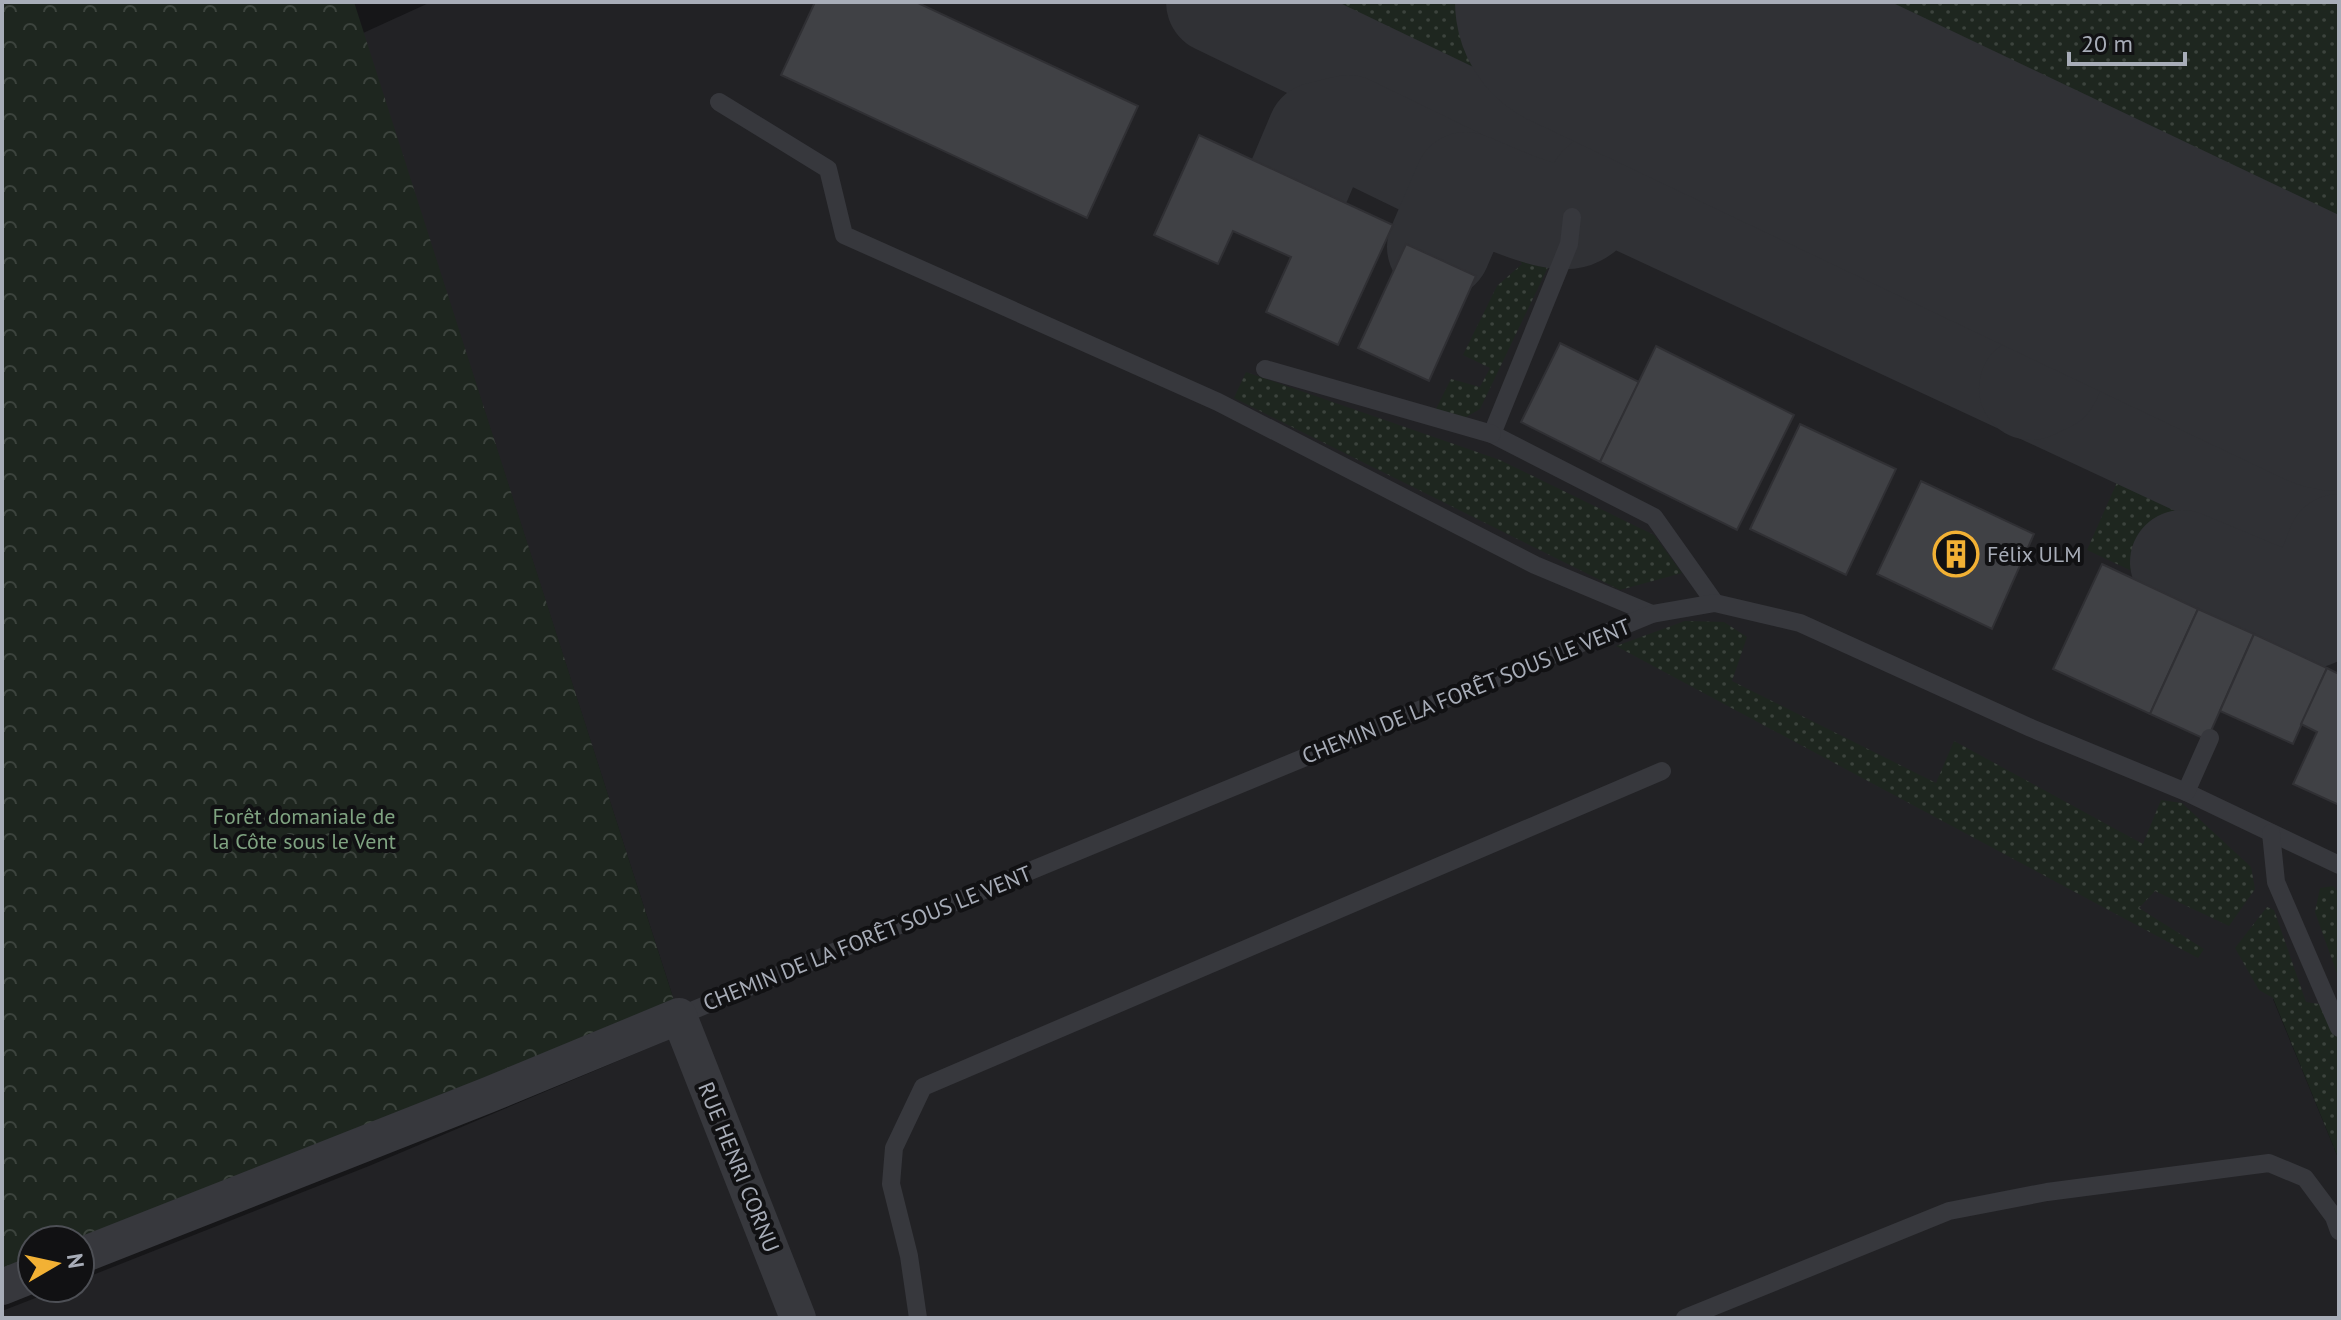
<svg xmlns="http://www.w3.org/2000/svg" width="2341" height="1320" viewBox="0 0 2341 1320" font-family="'PT Sans',sans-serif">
<defs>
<pattern id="grass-dots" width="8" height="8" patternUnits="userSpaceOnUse" patternTransform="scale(2)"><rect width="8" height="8" fill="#1e261f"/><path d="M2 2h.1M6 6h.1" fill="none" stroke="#3c433d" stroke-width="1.8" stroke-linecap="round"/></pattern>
<pattern id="forest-crowns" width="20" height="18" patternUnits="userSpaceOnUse" patternTransform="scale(2)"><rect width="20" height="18" fill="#1e261f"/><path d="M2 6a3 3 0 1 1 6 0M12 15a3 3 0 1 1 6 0" fill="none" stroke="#3c433d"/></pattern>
</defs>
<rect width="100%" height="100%" fill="#161618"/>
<path fill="#222225" d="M431 2H1852L2339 243V1007L2273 999 2339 1160V1318H2V1311L61 1288H80V1280L369 1166 663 1042 679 1016 363 33Z"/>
<g fill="url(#grass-dots)">
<path d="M1251 2H1453L1632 89 1594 170Z"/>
<path d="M1721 2H1841L2086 119 1852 2H2339V298Z"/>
<path d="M1660 97 1972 231 2052 326 2026 376 1617 185Z"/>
<path d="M1533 221 1556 225 1560 242 1480 409 1461 420 1435 411 1451 379 1480 387 1490 368 1463 355 1497 286 1522 264 1509 242Z"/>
<path d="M2165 344 2209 355 2339 419V521L2068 394 2082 367 2114 345Z"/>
<path d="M1246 372 1500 460 1654 535 1682 573 1620 590 1234 398Z"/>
<path d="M2131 451 2328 540 2301 605 2182 545 2164 586 2087 550Z"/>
<path d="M1685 621 1724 622 1747 637 1732 681 1936 783 1954 741 2143 844 2161 800 2182 803 2251 867 2255 889 2229 926 2155 891 2139 908 2204 949 2198 958 1616 646Z"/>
<path d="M2333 886 2339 893V979L2315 912 2320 888Z"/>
<path d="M2267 907 2274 910 2306 1002 2339 1007V1160L2273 998 2259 990 2235 948Z"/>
</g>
<path fill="url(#forest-crowns)" d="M7 2H354L679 1016 80 1240H32V1260L2 1272V5Z"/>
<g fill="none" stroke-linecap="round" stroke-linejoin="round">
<g stroke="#303135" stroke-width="104">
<path d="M1218 2 1601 186C1615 156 1657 83 1650 51 1647 41 1641 33 1634 25"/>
<path d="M1300 179 1319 134 1348 127 1455 179"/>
<path d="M1439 247 1466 184C1489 193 1555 226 1576 215 1588 209 1594 197 1601 186L2339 530"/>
<path d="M2031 388 2048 380 2090 292 2092 260 2077 236"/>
<path d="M2182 562 2312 616 2339 546"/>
</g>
<path stroke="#303135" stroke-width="262" d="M1586 2 2339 360"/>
</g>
<g fill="#404145" stroke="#303034" stroke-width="2">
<path d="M815 2H916L1138 106 1087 218 781 75Z"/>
<path d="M1199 135 1393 225 1338 345 1266 312 1291 257 1233 231 1218 264 1154 235Z"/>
<path d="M1406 244 1476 276 1429 381 1358 348Z"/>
<path d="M1560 343 1639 382 1600 462 1521 422Z"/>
<path d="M1656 346 1794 415 1737 530 1600 462Z"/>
<path d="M1800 424 1896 469 1846 575 1750 529Z"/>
<path d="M1921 481 2034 534 1992 629 1877 574Z"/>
<path d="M2102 564 2198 609 2150 714 2053 669Z"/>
<path d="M2198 609 2254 634 2207 740 2150 714Z"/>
<path d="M2254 634 2327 668 2293 744 2220 711Z"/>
<path d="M2327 668 2339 674V805L2293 784 2317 732 2301 724Z"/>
</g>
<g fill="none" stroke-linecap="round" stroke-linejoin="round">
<g stroke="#37383d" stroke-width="18">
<path d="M719 102 828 169 844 235 1218 402 1535 565 1652 614"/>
<path d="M1572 217 1569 244 1492 434 1654 517 1715 603"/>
<path d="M1265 369 1492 434"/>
<path d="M2186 792 2339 865"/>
<path d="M2271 833 2276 882 2339 1028"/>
<path d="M679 1016 1652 614 1715 603 1800 623 2031 728 2186 792 2210 738"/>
<path d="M918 1318 909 1256 891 1184 894 1148 923 1087 1662 771"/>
<path d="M1685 1318 1949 1211 2047 1192 2269 1163 2305 1178 2334 1217 2339 1231"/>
</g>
<g stroke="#37383d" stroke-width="36">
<path d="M80 1256 488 1095 679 1016 798 1318"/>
<path d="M2 1287 32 1275"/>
</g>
</g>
<defs>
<g id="building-ring" transform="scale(2.3)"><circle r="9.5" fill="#111113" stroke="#f2b134" stroke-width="1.5"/><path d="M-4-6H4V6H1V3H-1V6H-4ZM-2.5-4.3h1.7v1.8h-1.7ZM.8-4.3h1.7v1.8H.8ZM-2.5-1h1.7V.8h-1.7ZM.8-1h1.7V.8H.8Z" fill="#f2b134"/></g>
</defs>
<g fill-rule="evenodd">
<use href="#building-ring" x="1956" y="554"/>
</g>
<g text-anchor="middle" stroke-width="8" stroke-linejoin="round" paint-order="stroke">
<g font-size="22" fill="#a8adb8" stroke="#111113" text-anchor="start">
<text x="1987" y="562">Félix ULM</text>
</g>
<g font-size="22" fill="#a8adb8" stroke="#111113">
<text transform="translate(1466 691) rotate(-22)" y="8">CHEMIN DE LA FORÊT SOUS LE VENT</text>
<text transform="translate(867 938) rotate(-22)" y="8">CHEMIN DE LA FORÊT SOUS LE VENT</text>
<text transform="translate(739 1167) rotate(68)" y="8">RUE HENRI CORNU</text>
</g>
<g font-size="22" fill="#7fa381" stroke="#111113">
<text x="304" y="824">Forêt domaniale de<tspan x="304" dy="25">la Côte sous le Vent</tspan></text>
</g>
</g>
<rect width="2341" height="1320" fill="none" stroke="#a8adb8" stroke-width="8"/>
<g transform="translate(56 1264) rotate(81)"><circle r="38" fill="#111113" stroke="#4d4f55" stroke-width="2"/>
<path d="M0-6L14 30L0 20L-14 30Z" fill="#f2b134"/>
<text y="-12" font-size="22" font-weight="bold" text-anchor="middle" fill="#a8adb8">N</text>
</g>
<path d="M2069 52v12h116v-12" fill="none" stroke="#a8adb8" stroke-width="4"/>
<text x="2081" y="52" font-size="24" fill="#a8adb8" stroke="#111113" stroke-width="6" paint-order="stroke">20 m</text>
</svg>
